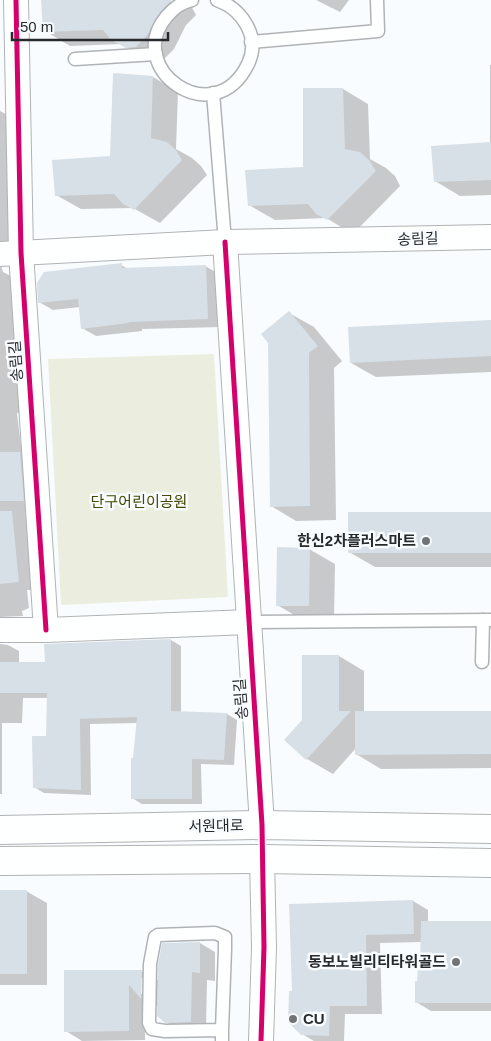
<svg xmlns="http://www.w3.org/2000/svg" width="491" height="1041" viewBox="0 0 491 1041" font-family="Helvetica,'Noto Sans KR',sans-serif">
<rect width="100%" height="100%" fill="#f9fcfe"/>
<path fill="#ebeede" d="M214 354 228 597 61 605 48 359Z"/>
<g fill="#0003" fill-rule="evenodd">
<path d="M42 0H170L173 7 175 6 173 0H188L196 15 186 25 174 49 162 61 153 62 121 44 70 46 45 31Z"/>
<path d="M316 0H349L340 12Z"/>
<path d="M490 65H491V195L460 196 435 181 490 144Z"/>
<path d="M153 77 178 92 176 149 192 158 201 166 207 175 160 223 133 208 81 209 56 195 111 157Z"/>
<path d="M304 89H343L368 104 370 159 386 168 395 176 400 186 353 234 326 218 275 220 249 205 304 168Z"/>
<path d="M0 111 11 117 19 248 0 249Z"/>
<path d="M0 262 3 272 13 277 24 411 17 413 22 455 35 462 38 509H25L33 590H27L29 608 22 611 23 616 0 617Z"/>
<path d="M121 265 128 269 205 266 219 274 222 327 142 329V331L96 336 82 328 80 307 53 310 39 302Z"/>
<path d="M289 313 314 327 342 361 334 368 336 520 296 521 271 506Z"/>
<path d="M491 321V372L376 377 351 363Z"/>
<path d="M491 514V567H375L349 552Z"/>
<path d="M309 549 335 564 334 620H303L277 605Z"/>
<path d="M171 640 181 646V713L227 714 237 720 234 765 201 764 202 804H142L132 798 137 723 90 724 91 795 44 793 34 787 47 737 48 698H23L22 723H2V794H0V644L8 645 19 651V663H46Z"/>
<path d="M304 656H339L364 671V712H491V768L381 769 356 754V748L333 774 307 759 285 740 303 721Z"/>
<path d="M26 891 47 903V985H0V892Z"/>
<path d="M413 901 428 910V922H491V1011H431L416 1002 421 969 422 942 380 943 382 1014H345L344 1041H314L302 1034 293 993 290 905Z"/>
<path d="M200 943 215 952V981L207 980 206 1030 181 1031 166 1022 159 1007 145 1000V1040L82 1041 66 1031 141 971 159 981ZM140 978H143V994H140Z"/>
</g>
<g fill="#d7e0e6">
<path d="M41 0H172L161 11 148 34 136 47 126 48 111 40 103 30 43 32Z"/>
<path d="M113 73 153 76 151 138 167 142 176 150 182 160 134 210 123 204 114 194 55 196 52 160 110 156Z"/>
<path d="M303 88H343L345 149 360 152 369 160 376 171 327 220 316 214 308 204 248 206 245 170 303 167Z"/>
<path d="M491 142V180L434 182 431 146Z"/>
<path d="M122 263V268L206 265 208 319 128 322 129 323 81 329 78 299 38 303 37 283 44 272Z"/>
<path d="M289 311 318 346 309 353 310 506 270 507 268 343 261 334Z"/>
<path d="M491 320V356L350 363 348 327Z"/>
<path d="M0 452H20L24 501H0Z"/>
<path d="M0 511H12L19 582 0 584Z"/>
<rect x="348" y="512" width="143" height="41"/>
<path d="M277 547 310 548 309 606H276Z"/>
<path d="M171 639V711L227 713 224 760 192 759V799H131V758H133L137 717 80 719 81 790 33 788 32 736H46L47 693H0V662H45L44 644Z"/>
<path d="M302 655H339V711H351L306 760 284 740 302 720Z"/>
<path d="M355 711H491V754L355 755Z"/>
<rect x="0" y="890" width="27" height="84"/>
<path d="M413 900 414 934 366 935 367 1006H330L329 1036 301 1035 288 1022 289 991H292L289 904Z"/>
<path d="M421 921H491V1003H415V981H417L418 968H420Z"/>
<path d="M200 942V973L192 972 191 1022 165 1023 157 1016 158 965 162 943Z"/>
<path d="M64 970H142L141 999 129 985V1031L64 1032Z"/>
</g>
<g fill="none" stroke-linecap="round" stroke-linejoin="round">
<g stroke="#b0b3b5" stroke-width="15">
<g id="lane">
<path d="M192 0C181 2 173 9 167 16 122 68 214 134 248 64 261 37 242 9 217 0"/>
<path d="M251 42 378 31 377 0"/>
<path d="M75 59 156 54"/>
<path d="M213 93 225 242"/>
<path d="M249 622 491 620"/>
<path d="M482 662 483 620"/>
<path d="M222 1041V1030L225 949V937L215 933 158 935 155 937 150 964 149 1023 152 1029 165 1031 222 1030"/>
</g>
</g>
<g stroke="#b0b3b5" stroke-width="26">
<g id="street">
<path d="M16 0 21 253 46 630"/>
<path d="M225 242 262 825"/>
<path d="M0 254 225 242 491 237"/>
<path d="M0 630H46L249 622"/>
<path d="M261 1041 264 947 262 859"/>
</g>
</g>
<g stroke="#b0b3b5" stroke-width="30">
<g id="secondary">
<path d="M0 830 262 825 491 829"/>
<path d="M0 861 262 859 491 863"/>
</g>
</g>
<use href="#lane" stroke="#feffff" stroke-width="12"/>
<use href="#street" stroke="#feffff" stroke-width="24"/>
<use href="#secondary" stroke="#feffff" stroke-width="28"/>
<g stroke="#f8fcff" stroke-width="8">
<g id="cycleway">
<path d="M16 0 21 253 46 630"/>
<path d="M225 242 262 825 264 947 261 1041"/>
</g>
</g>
<use href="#cycleway" stroke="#d6006c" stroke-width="5"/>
</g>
<g fill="#717477" stroke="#f8fcff" stroke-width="2">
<circle cx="426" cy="541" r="5"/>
<circle cx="456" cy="962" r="5"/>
<circle cx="293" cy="1019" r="5"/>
</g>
<g text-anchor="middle" stroke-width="5" stroke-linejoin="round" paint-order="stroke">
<g font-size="15" fill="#282b2e" stroke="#f8fcff">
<text transform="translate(418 239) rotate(-2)" y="5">송림길</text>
<text transform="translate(16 361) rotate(-94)" y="5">송림길</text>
<text transform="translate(241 699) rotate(-94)" y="5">송림길</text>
<text transform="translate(216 826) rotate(-1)" y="5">서원대로</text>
</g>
<g font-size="15" fill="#444800" stroke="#f8fcff">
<text x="139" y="507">단구어린이공원</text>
</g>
<g font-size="15" font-weight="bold" fill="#282b2e" stroke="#f8fcff" text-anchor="end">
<text x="416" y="546">한신2차플러스마트</text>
<text x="446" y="967">동보노빌리티타워골드</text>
<text x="303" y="1024" text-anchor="start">CU</text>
</g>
</g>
<path d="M12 32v8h156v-8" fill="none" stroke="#282b2e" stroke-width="2.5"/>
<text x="20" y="32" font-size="15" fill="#282b2e" stroke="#f8fcff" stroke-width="4" paint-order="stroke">50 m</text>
</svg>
